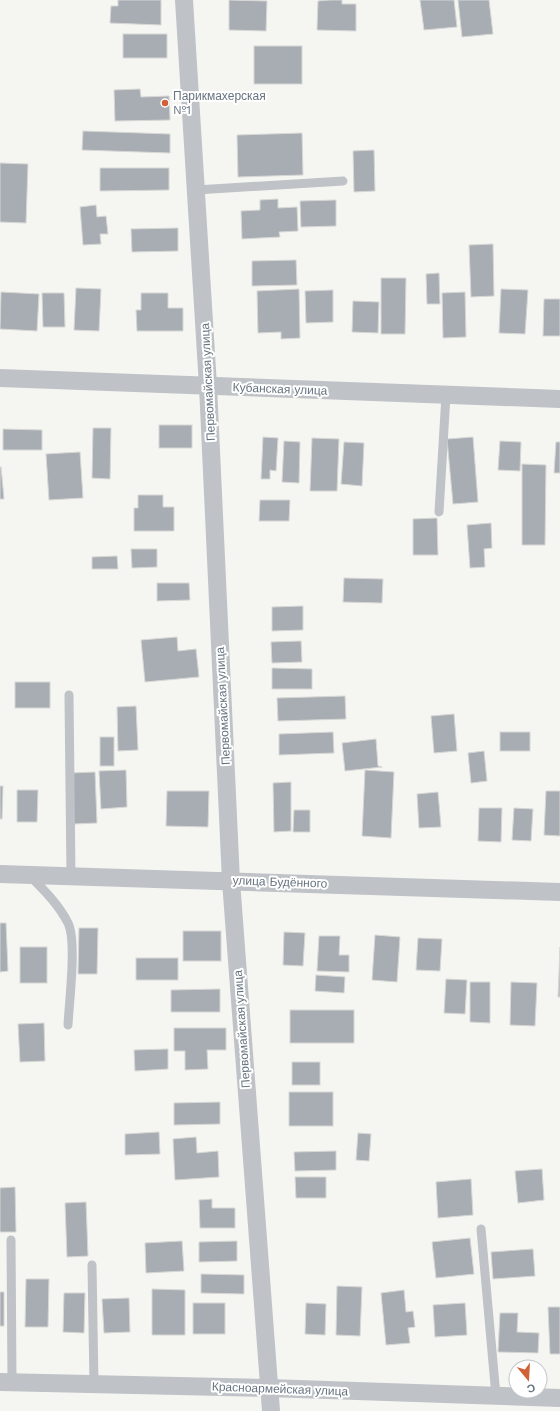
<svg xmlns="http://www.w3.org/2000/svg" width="560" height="1411" viewBox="0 0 560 1411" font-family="'Work Sans',sans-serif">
<rect width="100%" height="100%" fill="#f5f5f2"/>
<g fill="#a7adb2" stroke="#d7d7d5">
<path d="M118 0H161V25L110 23 111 6H118Z"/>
<path d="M229 0 267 1 266 31 229 30Z"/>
<path d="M330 0H342V4H356V31L317 30 318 1Z"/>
<path d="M420 0H454L457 27 424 30Z"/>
<path d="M458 0H489L493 34 462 37Z"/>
<rect x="123" y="34" width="44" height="24"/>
<rect x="254" y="46" width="48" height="38"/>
<path d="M140 89 141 97 169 96 170 120 115 121 114 90Z"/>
<path d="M83 131 170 134V153L82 150Z"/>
<path d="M302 133 303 175 238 177 237 135Z"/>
<path d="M374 150 375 191 354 192 353 151Z"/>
<path d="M0 163 28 164 26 223 0 222Z"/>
<path d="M100 168H169V190L100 191Z"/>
<path d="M278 199V208L297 207 298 231 279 232 280 237 242 239 241 211 260 210V200Z"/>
<path d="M336 200V226L301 227 300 201Z"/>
<path d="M96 205 97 217 106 216 108 234H100L101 244 83 245 80 207Z"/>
<path d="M178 228V251L132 252 131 229Z"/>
<path d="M493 244 494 296 471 297 469 245Z"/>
<path d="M296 260 297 285 252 286V261Z"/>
<path d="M439 273 440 304H427L426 274Z"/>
<path d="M381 278H406L405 334H381Z"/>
<path d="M76 288 101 289 99 331 74 330Z"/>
<path d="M299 289 300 338 281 339V332L258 333 257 291Z"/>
<path d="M501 289 528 290 525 334 499 333Z"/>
<path d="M333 290V322L306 323 305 291Z"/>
<path d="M1 292 39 294 37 331 0 329Z"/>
<path d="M465 292 466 337 443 338 442 293Z"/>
<path d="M42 293H64L65 327H43Z"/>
<path d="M141 293H168V308H183V331H137L136 310H141Z"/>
<path d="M544 299H560V336H543Z"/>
<path d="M353 301 379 302 378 333 352 332Z"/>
<rect x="159" y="425" width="33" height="23"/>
<path d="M93 428H111L110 479 92 478Z"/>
<path d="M3 429 42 430V450H3Z"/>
<path d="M263 437 278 438 276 471 270 470V479H261Z"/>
<path d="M473 437 478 502 453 504 447 439Z"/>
<path d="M312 438 339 439 337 491H310Z"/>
<path d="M284 441 300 442 299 483 282 482Z"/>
<path d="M500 441 521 442 520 471 498 470Z"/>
<path d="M344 442 364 443 362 486 341 484Z"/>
<path d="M556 442H560V473H554Z"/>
<path d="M80 452 83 498 49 500 46 454Z"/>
<path d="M522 464 546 465 545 545H522Z"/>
<path d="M0 467H1L4 499H0Z"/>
<path d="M138 495H163V507H174V531H134V508H138Z"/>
<path d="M260 500H290L289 521H259Z"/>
<path d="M437 518 438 555H413V519Z"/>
<path d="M491 523 492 548 484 549 485 567 470 568 467 525Z"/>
<path d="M131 549H157V567L132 568Z"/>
<path d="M117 556 118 569H92V557Z"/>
<path d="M344 578 383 579 382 603 343 602Z"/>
<path d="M157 583H189L190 600 157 601Z"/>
<path d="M303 606V630L272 631V607Z"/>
<path d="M177 637 178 651 196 649 199 677 145 682 141 640Z"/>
<path d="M301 641 302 662 272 663 271 642Z"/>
<path d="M272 668 312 669V689H272Z"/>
<rect x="15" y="682" width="35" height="26"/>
<path d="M345 696 346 719 278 721 277 698Z"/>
<path d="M136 706 138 750 118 751 117 707Z"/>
<path d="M454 714 457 751 434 753 431 716Z"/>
<path d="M333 732 334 753 279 755V734Z"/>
<rect x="500" y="732" width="30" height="19"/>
<rect x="100" y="737" width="14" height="29"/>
<path d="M376 739 378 766 382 767 345 771 342 743Z"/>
<path d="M484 751 487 781 471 783 468 753Z"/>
<path d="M126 770 127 807 101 809 99 771Z"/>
<path d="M365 770 394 772 391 838 362 836Z"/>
<path d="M95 772 97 823 73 824 71 773Z"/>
<path d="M291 782V831L274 832 273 783Z"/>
<path d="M0 786H3L2 819H0Z"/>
<path d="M17 790H38L37 822H17Z"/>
<path d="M167 791H209L208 827 166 826Z"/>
<path d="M546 791H560V836L544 835Z"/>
<path d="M438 792 441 827 419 828 417 794Z"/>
<path d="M479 808H502L501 842 478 841Z"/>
<path d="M514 808 533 809 531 841 512 840Z"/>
<path d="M294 810H310V832H293Z"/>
<path d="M0 923H6L8 971 0 972Z"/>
<path d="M79 928H98L97 974H78Z"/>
<rect x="183" y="931" width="38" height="30"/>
<path d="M284 932 305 933 303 966 283 965Z"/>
<path d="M375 935 400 937 397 982 372 980Z"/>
<path d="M319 936H340L339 955H349V972L317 971Z"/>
<path d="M418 938 442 939 440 971 416 970Z"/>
<rect x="20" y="947" width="27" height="36"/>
<path d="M560 947V997H558Z"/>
<rect x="136" y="958" width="42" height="22"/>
<path d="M316 975 345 977 344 993 315 991Z"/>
<path d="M446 979 467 980 465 1014 444 1013Z"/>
<path d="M470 982H490V1023L470 1022Z"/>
<path d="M511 982 537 983 535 1026 510 1025Z"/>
<path d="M220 989V1012H171V990Z"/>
<rect x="290" y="1010" width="64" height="33"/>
<path d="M44 1023 45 1061 20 1062 18 1024Z"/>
<path d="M174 1028H226V1050H207L208 1069 185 1070V1051H174Z"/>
<path d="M168 1049V1069L135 1071 134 1050Z"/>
<rect x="292" y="1062" width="28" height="23"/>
<rect x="289" y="1092" width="44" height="34"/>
<path d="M220 1102V1124L174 1125V1103Z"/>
<path d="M159 1132 160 1154 125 1155V1134Z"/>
<path d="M358 1133 371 1134 369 1161 356 1160Z"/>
<path d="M196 1137 197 1153 218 1151 219 1177 175 1180 173 1139Z"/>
<path d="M336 1151V1170L295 1171 294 1152Z"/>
<path d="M542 1169 544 1200 518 1203 515 1171Z"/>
<path d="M295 1177H326V1198H296Z"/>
<path d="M471 1179 473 1215 438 1218 436 1182Z"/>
<path d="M15 1187 16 1232H0V1188Z"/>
<path d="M212 1199V1208H235V1228H200L199 1200Z"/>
<path d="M86 1202 88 1256 67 1257 65 1203Z"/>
<path d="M470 1238 474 1274 436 1278 432 1242Z"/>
<path d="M182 1241 184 1271 146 1273 145 1243Z"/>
<path d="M237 1241V1261L199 1262V1242Z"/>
<path d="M533 1249 535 1276 493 1279 491 1252Z"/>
<path d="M201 1274 244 1275V1294L201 1293Z"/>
<path d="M26 1279H49L48 1327H25Z"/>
<path d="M337 1286 362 1287 360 1336 336 1335Z"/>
<path d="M152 1289 185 1290V1335H152Z"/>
<path d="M404 1290 406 1312 413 1311 415 1327 408 1328 410 1343 386 1345 381 1293Z"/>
<rect x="0" y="1292" width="4" height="34"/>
<path d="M64 1293H85L84 1333 63 1332Z"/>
<path d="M129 1298 130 1332 104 1333 102 1299Z"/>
<rect x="193" y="1303" width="32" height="31"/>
<path d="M306 1303 326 1304 325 1335 305 1334Z"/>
<path d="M465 1303 467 1335 435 1337 433 1305Z"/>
<path d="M548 1307H560V1354H550Z"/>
<path d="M500 1313H518L517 1332 539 1333 538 1353 498 1352Z"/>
</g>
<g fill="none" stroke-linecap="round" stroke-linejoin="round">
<g stroke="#bfc2c6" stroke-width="9">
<path d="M196 190 343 181"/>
<path d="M439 512 446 395"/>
<path d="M69 695 71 876"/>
<path d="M30 876C44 890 59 905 68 923 77 941 69 1003 68 1025"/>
<path d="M481 1229 496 1396"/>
<path d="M11 1240 12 1382"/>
<path d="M92 1265 94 1384"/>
</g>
<g stroke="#bfc2c6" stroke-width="18">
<path d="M184 0 208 386 231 881 271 1411"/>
<path d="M0 378 560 399"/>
<path d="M0 874 560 892"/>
<path d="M0 1382 269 1388 560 1398"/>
</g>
</g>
<circle fill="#d16136" stroke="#fff" stroke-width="1.5" cx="165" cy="103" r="4"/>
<g text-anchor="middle" stroke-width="4" stroke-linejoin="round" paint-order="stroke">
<g font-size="12" fill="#677480" stroke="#fff" text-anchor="start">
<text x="173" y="100">Парикмахерская<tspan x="173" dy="14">№1</tspan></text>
</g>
<g font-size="12" fill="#677480" stroke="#fff">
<text transform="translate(208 382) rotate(-93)" y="4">Первомайская улица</text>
<text transform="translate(280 389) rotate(2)" y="4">Кубанская улица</text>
<text transform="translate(223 706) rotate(-93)" y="4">Первомайская улица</text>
<text transform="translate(280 882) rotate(2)" y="4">улица Будённого</text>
<text transform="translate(242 1029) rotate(-94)" y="4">Первомайская улица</text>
<text transform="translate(280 1389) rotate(2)" y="4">Красноармейская улица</text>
</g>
</g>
<g transform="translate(528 1379) rotate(162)"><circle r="19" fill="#ffffff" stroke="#c2c7cc"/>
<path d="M0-3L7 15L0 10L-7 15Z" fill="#d16136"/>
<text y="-6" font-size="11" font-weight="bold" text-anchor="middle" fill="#677480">С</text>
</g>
</svg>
